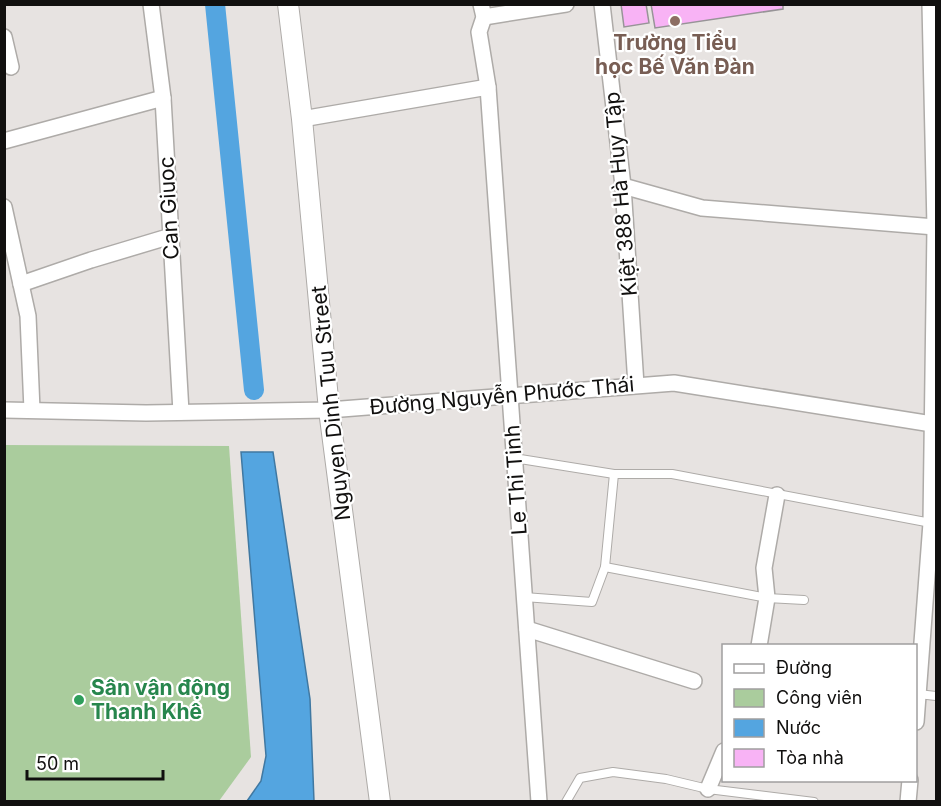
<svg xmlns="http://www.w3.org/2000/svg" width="941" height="806" viewBox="0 0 941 806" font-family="Inter,sans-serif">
<rect width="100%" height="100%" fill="#e7e3e1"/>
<path fill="#aacc9d" d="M5 445 229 446 251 757 219 801H5Z"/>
<path fill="#54a5e0" stroke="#4078a1" stroke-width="1.5" d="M241 452H273L310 699 314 801H247L261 781 266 756Z"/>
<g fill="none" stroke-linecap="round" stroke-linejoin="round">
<path stroke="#54a5e0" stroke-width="20" d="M215 4 254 390"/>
</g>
<g fill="#f8b3f5" stroke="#979497" stroke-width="1.5">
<path d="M621 4H646L649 23 624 27Z"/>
<path d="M651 4H783V9L655 28Z"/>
</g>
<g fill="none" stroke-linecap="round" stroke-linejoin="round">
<g stroke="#aeaba8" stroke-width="10">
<g id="service">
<path d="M514 458 614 474"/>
<path d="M605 567 614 474H672L931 523"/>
<path d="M524 597 592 602 605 567 767 598 804 600"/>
<path d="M918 694 936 696"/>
<path d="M566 802 580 778 613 772 666 779 708 789 814 802"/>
</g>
</g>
<g stroke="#aeaba8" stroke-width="18">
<g id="minor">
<path d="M151 4 163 98 181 412"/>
<path d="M481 4 484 17 479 32 488 87 539 802"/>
<path d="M602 4 623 186 636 385"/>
<path d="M484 17 566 4"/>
<path d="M4 37 11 67"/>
<path d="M302 119 488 87"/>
<path d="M4 141 163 98"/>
<path d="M623 186 702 208 935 227"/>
<path d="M4 207 28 316 32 410"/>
<path d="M21 284 91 260 171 236"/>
<path d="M4 410 146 413 329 410 674 383 932 424"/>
<path d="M527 629 694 681"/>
<path d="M759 646 767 598 764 568 777 495"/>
<path d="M916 722 931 523 935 227 930 4"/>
<path d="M708 789 724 751"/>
<path d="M908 802 910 780"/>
</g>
</g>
<g stroke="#aeaba8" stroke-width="22">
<path id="tertiary" d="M288 4 302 119 329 410 380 802"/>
</g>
<use href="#service" stroke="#fff" stroke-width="8"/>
<use href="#minor" stroke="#fff" stroke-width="15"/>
<use href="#tertiary" stroke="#fff" stroke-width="20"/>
</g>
<circle fill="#8d6e63" stroke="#fff" stroke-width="2" cx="675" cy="21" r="6"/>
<circle fill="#2e9e5b" stroke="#fff" stroke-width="2" cx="79" cy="700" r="6"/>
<g text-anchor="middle" stroke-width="4.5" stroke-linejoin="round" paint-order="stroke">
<g font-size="21" font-weight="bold" fill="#785e54" stroke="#fff">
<text x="675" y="50">Trường Tiểu<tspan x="675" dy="24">học Bế Văn Đàn</tspan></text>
</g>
<g font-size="21" fill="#11100f" stroke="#fff">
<text transform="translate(621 194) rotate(-95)" y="7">Kiệt 388 Hà Huy Tập</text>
<text transform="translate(169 208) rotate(-93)" y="7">Can Giuoc</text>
<text transform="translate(502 396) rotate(-5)" y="7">Đường Nguyễn Phước Thái</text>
<text transform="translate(331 403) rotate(-96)" y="7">Nguyen Dinh Tuu Street</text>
<text transform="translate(516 480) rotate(-94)" y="7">Le Thi Tinh</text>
</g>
<g font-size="21" font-weight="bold" fill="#27864d" stroke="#fff" text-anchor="start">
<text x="91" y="695">Sân vận động<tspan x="91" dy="24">Thanh Khê</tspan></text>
</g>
</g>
<rect width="941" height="806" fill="none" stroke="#11100f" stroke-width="12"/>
<rect x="722" y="644" width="195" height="138" fill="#ffffff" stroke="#a09f9f" stroke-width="1.5"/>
<rect x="734" y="664" width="30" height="9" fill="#ffffff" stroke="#a09f9f" stroke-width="1.5"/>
<text x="776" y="674" font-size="18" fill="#11100f">Đường</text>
<rect x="734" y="689" width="30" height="18" fill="#aacc9d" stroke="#a09f9f" stroke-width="1.5"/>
<text x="776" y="704" font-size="18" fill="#11100f">Công viên</text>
<rect x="734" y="719" width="30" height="18" fill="#54a5e0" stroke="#a09f9f" stroke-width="1.5"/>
<text x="776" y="734" font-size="18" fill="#11100f">Nước</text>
<rect x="734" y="749" width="30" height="18" fill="#f8b3f5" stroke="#a09f9f" stroke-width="1.5"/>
<text x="776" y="764" font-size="18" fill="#11100f">Tòa nhà</text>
<path d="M27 770v9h136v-9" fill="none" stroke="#11100f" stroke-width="3"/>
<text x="36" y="770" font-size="18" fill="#11100f" stroke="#ffffff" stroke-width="4.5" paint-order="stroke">50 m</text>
</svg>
